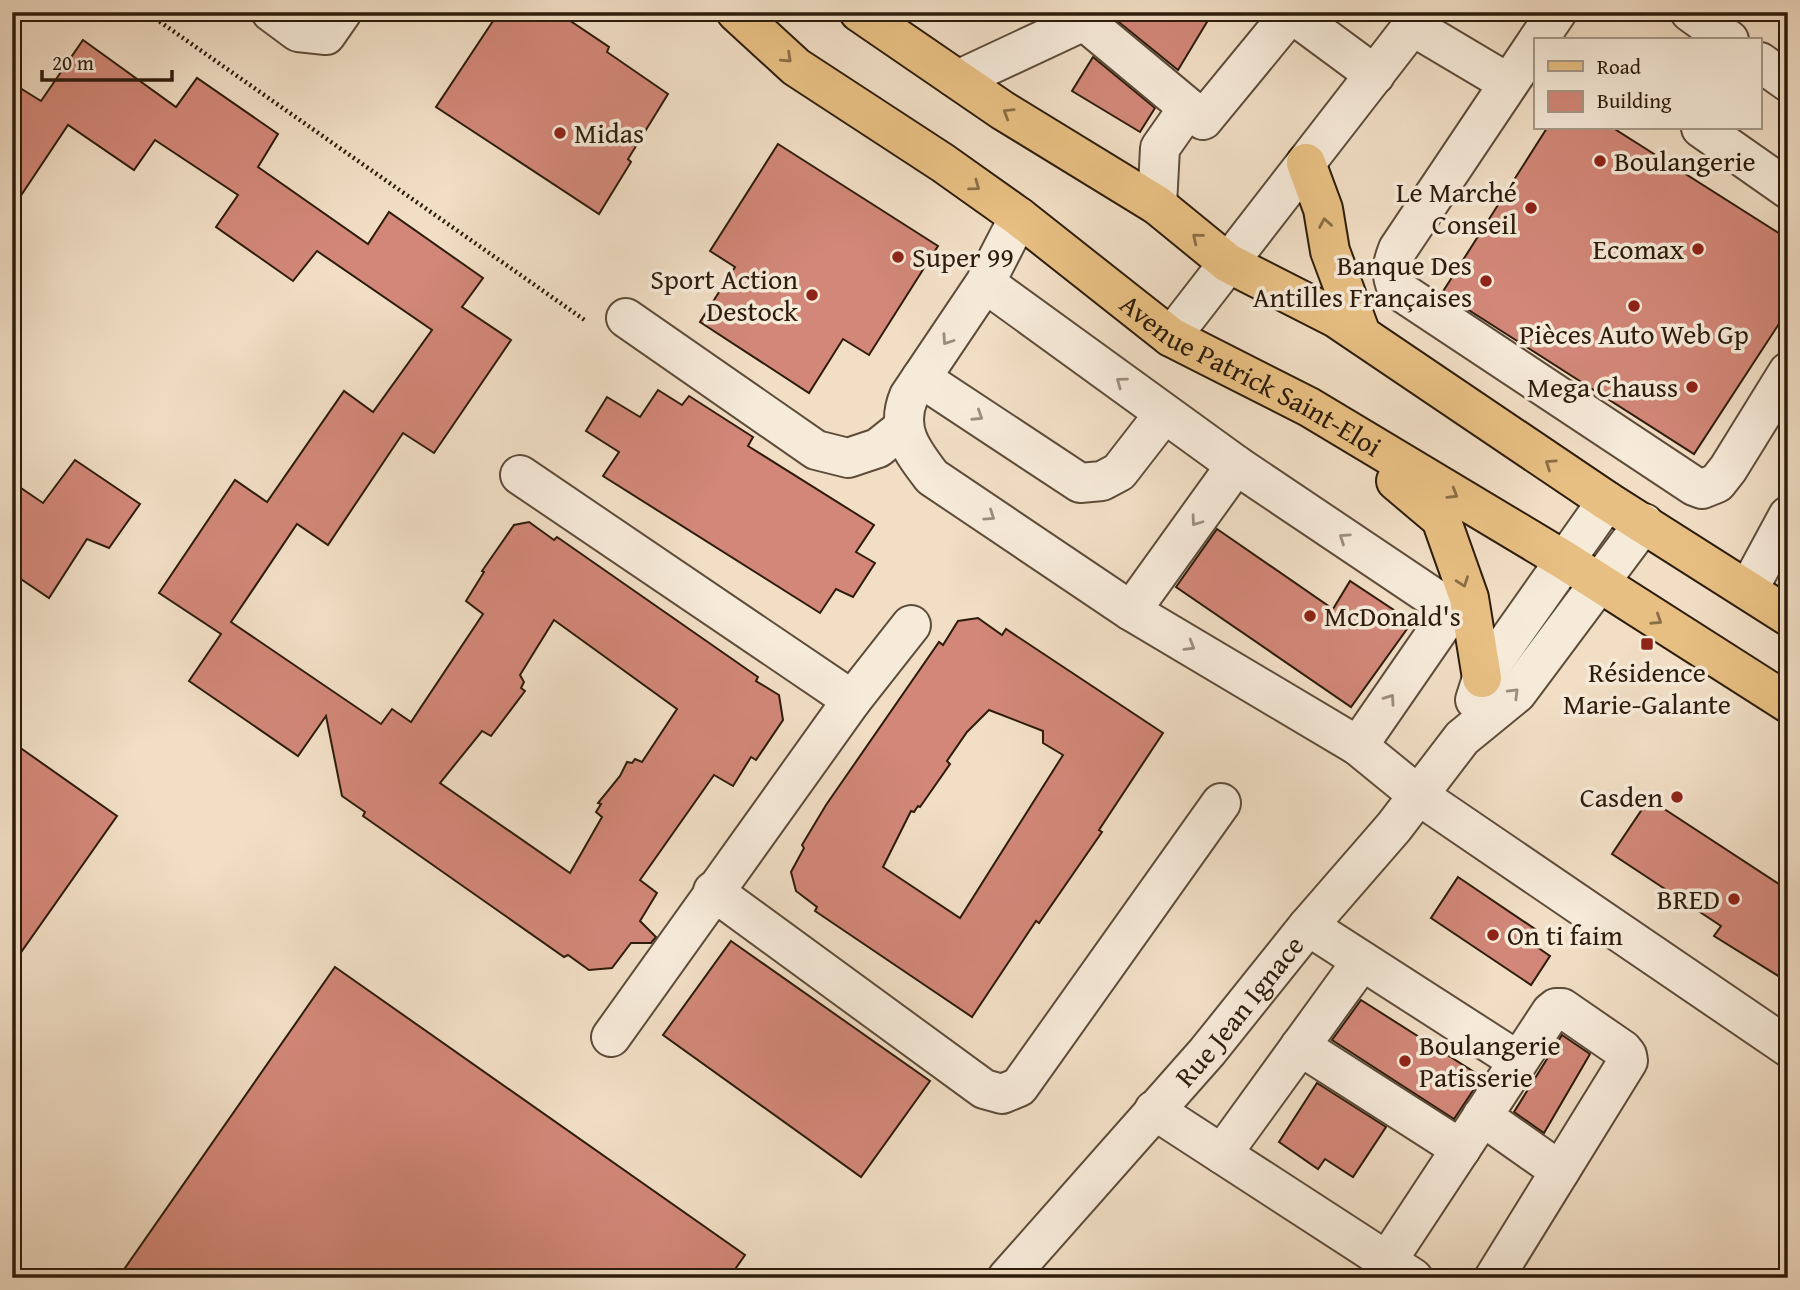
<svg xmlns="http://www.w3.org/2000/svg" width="1800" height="1290" viewBox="0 0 1800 1290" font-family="'Gentium Book Plus',serif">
<rect width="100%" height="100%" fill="#f1dec5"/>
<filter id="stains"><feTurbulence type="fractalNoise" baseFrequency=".00286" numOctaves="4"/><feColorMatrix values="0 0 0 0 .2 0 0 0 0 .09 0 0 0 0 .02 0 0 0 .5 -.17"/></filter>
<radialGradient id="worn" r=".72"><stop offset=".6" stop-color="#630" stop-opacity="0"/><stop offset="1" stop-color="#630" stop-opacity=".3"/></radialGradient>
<g fill="#d28778" stroke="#2d1c0b" stroke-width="2" fill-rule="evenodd">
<path d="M499 12H557L609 47 607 52 668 94 628 159 631 162 599 214 436 107Z"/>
<path d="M1119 12H1213L1178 70 1115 19Z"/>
<path d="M83 40 176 107 197 78 278 134 258 167 368 244 389 212 483 278 462 307 511 340 434 453 403 433 328 545 297 524 231 622 381 724 392 709 411 722 483 614 466 601 484 572 482 571 514 525 529 522 554 540 557 537 758 677 756 681 779 695 783 720 756 760 751 757 733 786 714 775 640 880 657 893 640 921 656 937 651 943H631L612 968 589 970 568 955 564 957 363 816 365 812 342 796 326 716 298 756 189 681 221 634 159 593 235 480 267 502 344 391 373 412 432 330 317 251 293 281 216 227 238 195 155 140 134 170 68 125 12 209V83L41 101ZM554 620 677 709 642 762 635 759 632 763 627 762 620 776 598 803 601 804 596 812 602 817 570 873 440 783 482 731 491 736 525 691 521 688 524 682 520 675Z"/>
<path d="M1093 57 1155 108 1140 132 1072 91Z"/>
<path d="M1547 128H1613L1788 239V310L1694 454 1442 293Z"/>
<path d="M778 144 938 246 869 355 843 339 809 393 700 322 735 267 710 251Z"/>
<path d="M658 390 682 405 689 396 753 437 748 446 874 525 856 552 875 563 853 597 836 589 820 613 603 476 619 452 586 431 607 397 640 417Z"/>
<path d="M75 460 140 504 109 548 87 539 49 598 12 573V482L43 503Z"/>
<path d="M1217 529 1333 609 1350 581 1412 622 1351 707 1176 587Z"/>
<path d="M978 618 1002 635 1006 629 1163 733 1099 830 1102 832 1039 923 1036 921 972 1017 815 911 817 907 796 891 791 872 804 848 802 845 826 805 939 642 943 645 958 621ZM989 710 1043 731V743L1063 755 960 918 883 867 911 811 914 812 918 806 920 807 950 764 947 761 967 732Z"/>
<path d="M12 742 117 816 12 965Z"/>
<path d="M1649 799 1788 890V982L1714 936 1721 926 1612 854Z"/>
<path d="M1458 877 1535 929 1527 940 1550 956 1531 985 1431 918Z"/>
<path d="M731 941 930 1081 861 1177 663 1035Z"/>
<path d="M335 967 745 1255 729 1278H118Z"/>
<path d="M1361 1000 1482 1077 1454 1119 1332 1040Z"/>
<path d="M1562 1035 1590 1054 1544 1133 1514 1112Z"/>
<path d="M1317 1083 1386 1127 1353 1177 1325 1159 1318 1169 1279 1142Z"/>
</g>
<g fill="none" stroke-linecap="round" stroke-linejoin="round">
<g stroke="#5e4c3a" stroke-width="42">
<g id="minor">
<path d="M271 12 298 32 326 35 342 12"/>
<path d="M1690 12 1729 40"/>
<path d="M1412 26 1508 83"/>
<path d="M1538 40 1557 12"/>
<path d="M1536 43 1398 249C1392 264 1390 273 1397 289L1694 486 1702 489 1717 483 1728 469 1788 372"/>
<path d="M1760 62 1788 82"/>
<path d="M954 77H964L1084 21 1203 120 1291 13 1375 75"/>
<path d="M1701 128 1788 189"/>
<path d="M1157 205 1160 148 1188 108"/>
<path d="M985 283 1236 465 1437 600 1443 623 1358 746 1131 611 932 477C912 451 895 429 909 396L985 283 1019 217"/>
<path d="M626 318 816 450 848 458 878 448 903 428"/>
<path d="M1171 337 1423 12"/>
<path d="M921 378 1080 483 1102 481 1119 472 1164 414"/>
<path d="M520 475 852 700 611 1037"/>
<path d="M1748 590 1788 516"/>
<path d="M1131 611 1236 465"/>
<path d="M852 700 911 625"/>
<path d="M1475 700 1482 678 1607 501"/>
<path d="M1358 746 1418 795 1788 1047"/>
<path d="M713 891 984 1089 1002 1094 1019 1087 1221 803"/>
<path d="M1308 926 1518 1061"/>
<path d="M1300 1046 1461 1149"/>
<path d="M1154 1110 1413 1278"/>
<path d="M1482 1116 1560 1171"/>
<path d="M1222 1154 1362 961"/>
<path d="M1387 1261 1551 1012 1556 1008H1562L1623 1050 1627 1055 1628 1061 1494 1278"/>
<path id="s1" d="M1007 1278 1207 1052 1308 926 1394 827 1462 738 1517 693 1644 523"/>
</g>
</g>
<g stroke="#2d1c0b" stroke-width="42">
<g id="major">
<path id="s2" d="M736 12 796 67 943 163 1019 217 1171 337 1309 407 1564 560 1788 703"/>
<path d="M859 12 1002 110 1157 205 1228 263 1336 318 1607 501 1788 616"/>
<path d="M1306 163 1323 209 1330 251 1361 334"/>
<path d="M1396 481 1441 519 1469 598 1482 678"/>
</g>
</g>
<path stroke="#2d1c0b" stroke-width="4.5" stroke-dasharray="2 3.5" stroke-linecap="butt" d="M146 12 586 321"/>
<use href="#minor" stroke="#f6ead9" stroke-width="38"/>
<use href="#major" stroke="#e8bf82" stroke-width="38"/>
</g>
<defs><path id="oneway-chevron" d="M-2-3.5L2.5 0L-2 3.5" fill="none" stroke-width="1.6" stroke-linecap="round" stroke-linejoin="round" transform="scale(1.75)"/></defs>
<g stroke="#8a6e46">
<use href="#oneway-chevron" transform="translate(787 58) rotate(43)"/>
<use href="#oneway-chevron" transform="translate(1008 113) rotate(-148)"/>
<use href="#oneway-chevron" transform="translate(975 186) rotate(36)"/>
<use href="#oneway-chevron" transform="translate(1325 223) rotate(-100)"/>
<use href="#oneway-chevron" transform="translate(1197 238) rotate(-141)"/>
<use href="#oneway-chevron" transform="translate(1550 464) rotate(-146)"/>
<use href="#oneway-chevron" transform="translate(1453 494) rotate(31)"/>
<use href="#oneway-chevron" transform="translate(1463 582) rotate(70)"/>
<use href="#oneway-chevron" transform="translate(1657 620) rotate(33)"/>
</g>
<g stroke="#9c8d7c">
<use href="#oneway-chevron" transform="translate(947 340) rotate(124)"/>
<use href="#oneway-chevron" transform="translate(1121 382) rotate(-144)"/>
<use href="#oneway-chevron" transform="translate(978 416) rotate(33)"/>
<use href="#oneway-chevron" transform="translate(990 516) rotate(34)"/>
<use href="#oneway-chevron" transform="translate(1196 521) rotate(126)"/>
<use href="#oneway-chevron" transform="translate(1344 538) rotate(-146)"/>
<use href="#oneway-chevron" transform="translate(1190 646) rotate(31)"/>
<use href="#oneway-chevron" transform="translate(1514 693) rotate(-45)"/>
<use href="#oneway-chevron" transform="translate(1390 699) rotate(-55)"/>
</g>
<g fill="#8f2418" stroke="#f6ead9" stroke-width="2.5">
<circle cx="560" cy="133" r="7"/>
<circle cx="1600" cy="161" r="7"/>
<circle cx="1531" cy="208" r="7"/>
<circle cx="1698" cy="249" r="7"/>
<circle cx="898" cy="257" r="7"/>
<circle cx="1486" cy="281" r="7"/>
<circle cx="812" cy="295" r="7"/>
<circle cx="1634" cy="306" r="7"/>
<circle cx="1692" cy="387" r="7"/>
<circle cx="1310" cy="616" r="7"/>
<rect x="1640" y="637" width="14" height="14" rx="3.5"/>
<circle cx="1677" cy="797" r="7"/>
<circle cx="1734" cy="899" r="7"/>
<circle cx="1493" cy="935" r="7"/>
<circle cx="1405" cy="1061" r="7"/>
</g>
<g text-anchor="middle" stroke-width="7" stroke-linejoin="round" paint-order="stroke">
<g font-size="28" fill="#2d1c0b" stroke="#f6ead9" text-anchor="end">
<text x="574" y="143" text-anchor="start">Midas</text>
<text x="1614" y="171" text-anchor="start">Boulangerie</text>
<text x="1517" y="202">Le Marché<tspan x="1517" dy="32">Conseil</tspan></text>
<text x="1684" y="259">Ecomax</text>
<text x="912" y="267" text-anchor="start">Super 99</text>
<text x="1472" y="275">Banque Des<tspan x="1472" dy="32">Antilles Françaises</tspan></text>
<text x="798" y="289">Sport Action<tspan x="798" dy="32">Destock</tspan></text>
<text x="1634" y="344" text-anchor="middle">Pièces Auto Web Gp</text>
<text x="1678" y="397">Mega Chauss</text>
<text x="1324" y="626" text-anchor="start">McDonald's</text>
<text x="1647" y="682" text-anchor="middle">Résidence<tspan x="1647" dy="32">Marie-Galante</tspan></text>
<text x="1663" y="807">Casden</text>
<text x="1720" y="909">BRED</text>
<text x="1507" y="945" text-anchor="start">On ti faim</text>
<text x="1419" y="1055" text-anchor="start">Boulangerie<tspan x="1419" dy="32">Patisserie</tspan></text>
</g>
<g font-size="28" fill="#2d1c0b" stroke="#f6ead9">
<text dy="10" stroke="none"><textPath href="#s2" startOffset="632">Avenue Patrick Saint-Eloi</textPath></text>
<text dy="10" stroke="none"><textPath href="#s1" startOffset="354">Rue Jean Ignace</textPath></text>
</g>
</g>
<rect width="1800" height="1290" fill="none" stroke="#f1dec5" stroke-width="42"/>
<rect x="14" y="14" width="1772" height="1262" fill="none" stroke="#2d1c0b" stroke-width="3.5"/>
<rect x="21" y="21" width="1758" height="1248" fill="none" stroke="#2d1c0b" stroke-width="2"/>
<rect x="1534" y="38" width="228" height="91" fill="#f6ead9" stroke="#a69887" stroke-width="2"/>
<rect x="1548" y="61" width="35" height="10" fill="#e8bf82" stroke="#a69887" stroke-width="2"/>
<text x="1597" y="74" font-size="21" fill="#2d1c0b">Road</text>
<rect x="1548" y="91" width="35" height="21" fill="#d28778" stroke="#a69887" stroke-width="2"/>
<text x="1597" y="108" font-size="21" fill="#2d1c0b">Building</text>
<path d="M42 70v10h130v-10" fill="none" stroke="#2d1c0b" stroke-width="3.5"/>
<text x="52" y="70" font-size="21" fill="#2d1c0b" stroke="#f6ead9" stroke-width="5" paint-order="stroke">20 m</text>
<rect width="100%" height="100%" filter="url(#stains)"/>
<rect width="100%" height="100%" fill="url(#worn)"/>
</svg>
